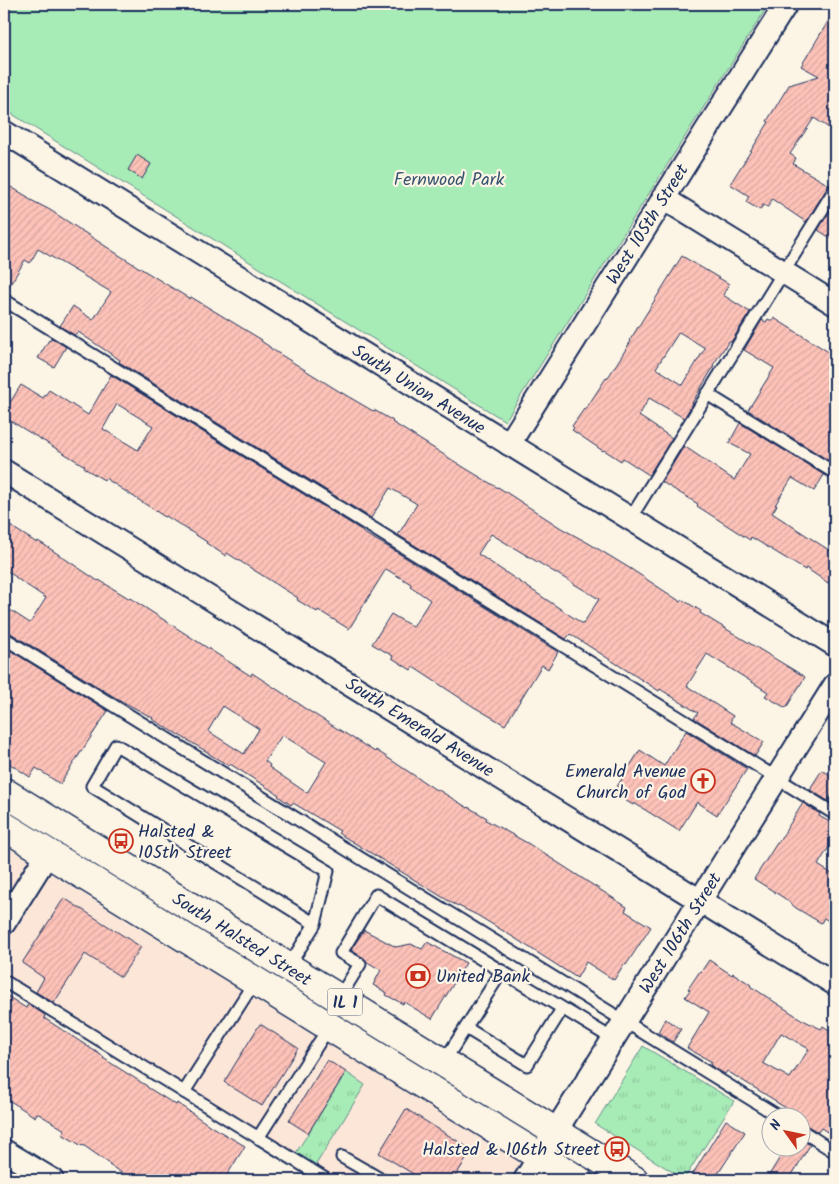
<svg xmlns="http://www.w3.org/2000/svg" width="839" height="1184" viewBox="0 0 839 1184" font-family="Kalam,sans-serif">
<defs>
<pattern id="grass-tufts" width="24" height="20" patternUnits="userSpaceOnUse" patternTransform="scale(1.25)"><rect width="24" height="20" fill="#a7ebb6"/><path d="M3 7l-1-3M5 7V3M7 7l1-3M15 17l-1-3M17 17v-4M19 17l1-3" fill="none" stroke="#8fca9f"/></pattern>
<pattern id="building-hatch" width="6" height="6" patternUnits="userSpaceOnUse" patternTransform="scale(1.25)"><rect width="6" height="6" fill="#fdc2b8"/><path d="M-1 1l2-2M0 6l6-6M5 7l2-2" fill="none" stroke="#d8a7a1"/></pattern>
</defs>
<rect width="100%" height="100%" fill="#fcf5e5"/>
<filter id="ink" filterUnits="userSpaceOnUse"><feTurbulence type="fractalNoise" baseFrequency=".02" numOctaves="2"/><feDisplacementMap in="SourceGraphic" scale="10" xChannelSelector="R" yChannelSelector="G"/><feConvolveMatrix kernelMatrix="1 2 1 2 8 2 1 2 1" color-interpolation-filters="sRGB"/></filter>
<g filter="url(#ink)">
<path fill="#fce6d8" d="M4 845 549 1180H333L4 977Z"/>
<g fill="url(#grass-tufts)" stroke="#618d8a">
<path d="M643 1046 734 1101 684 1179 595 1124Z"/>
<path d="M346 1072 365 1085 312 1171 296 1153Z"/>
</g>
<path fill="#a7ebb6" stroke="#618d8a" d="M4 4H769L505 421 4 109Z"/>
<g fill="url(#building-hatch)" stroke="#1b2f5e" fill-rule="evenodd">
<path d="M835 10V132L814 118 790 154 796 158 793 164 829 185 806 222 772 199 768 207 763 205 760 210 746 202 749 196 730 184 769 122 767 121 789 85 819 76 801 66Z"/>
<path d="M137 155 151 164 142 179 128 170Z"/>
<path d="M11 187 28 197 27 198 50 210 119 255 190 299 191 297 262 340 261 341 270 347V348L337 390 373 411 374 410 393 421 392 422 465 468 498 488V487L561 528 590 544 631 569 681 602 683 600 701 611 700 613 805 677 786 708 765 696 768 692 707 654 687 686 733 716 730 722 764 742 755 756 694 718 698 713 660 689 659 691 570 634 566 639 398 535 417 504 390 488 371 518 119 362 120 360 78 332 74 335 60 326 73 306 93 320 111 292 38 249 30 263 25 260 5 293H4V199ZM491 534 599 599 583 624 478 554Z"/>
<path d="M835 203V241L818 230Z"/>
<path d="M682 256 729 284 723 295 750 312 731 342 729 341 713 365 714 366 692 403H693L684 418 649 398 639 416 672 438 649 475 623 458 621 461 604 450 603 451 572 430 574 428 572 426 584 409 585 410 587 407 606 378 607 379 631 341 630 340ZM679 332 705 348 683 385 656 368Z"/>
<path d="M774 318 835 356V456L831 462 748 410 774 368 744 350 762 320 766 322 768 319 772 321Z"/>
<path d="M52 338 66 347 54 367 38 358 49 340 50 341Z"/>
<path d="M111 375 363 531 362 532 390 548 558 652 548 669 542 665 505 725 474 707 413 667 411 670 392 658 393 656 372 644 391 614 413 627 430 600 410 586 411 584 386 569 349 629 318 610 317 612 297 600 298 598 227 553 226 556 206 543 207 542 166 516 165 517 105 478 104 480 84 468 85 466 4 417V412L21 385 43 398 49 390 88 415ZM117 404 153 426 138 450 103 429Z"/>
<path d="M740 423 824 475 814 491 792 478 775 505H777L772 513 835 554V573L828 583 806 568 805 570 751 537 750 540 742 535 697 506 698 504 662 482 684 446 734 480 750 454 729 443Z"/>
<path d="M4 522 37 543 38 541 46 546 98 581 99 580 130 599V598L251 676 252 673 301 705V706L375 752 376 750 436 790 437 789 468 808V807L487 818 486 820 529 844 627 907 625 911 651 927 626 965 624 964 614 980 586 962 577 978 513 937 477 915 452 903 366 850 338 833 340 831 293 803 291 805 278 796 279 795 230 764 229 766 209 754V753L152 719 153 718 116 698 4 629V620L10 610 30 623 46 598 16 578V577L4 569ZM223 706 259 729 244 754 208 731ZM282 735 326 762 307 793 269 767 270 765 265 761Z"/>
<path d="M8 649 108 711 60 784 36 768 30 777 4 760V656Z"/>
<path d="M686 731 747 769 717 815 697 802 679 831 634 803 633 805 613 793 640 750 664 766Z"/>
<path d="M822 770 835 778V790L828 801 810 790 812 788 811 787Z"/>
<path d="M803 803 820 814 819 816 835 825V837L818 865 835 876V925L824 918 821 923 796 908 784 898 754 879 777 843H778Z"/>
<path d="M64 898 141 947 121 977 85 954 54 1003 36 992 44 978 22 963Z"/>
<path d="M364 930 396 947 411 944 422 949 427 942 466 963 432 1019 404 1002 403 1004 386 995 387 993 373 985 381 970 367 962 364 958 351 950Z"/>
<path d="M709 960 732 975 733 973 751 985 750 986 801 1019 821 1029 823 1026 835 1034V1137L821 1128 818 1132 806 1125 802 1124V1116H799L776 1102V1101L727 1071 725 1074 710 1065 712 1062 687 1048 709 1012 685 997 690 990 688 989 700 971 701 972ZM781 1033 809 1049 790 1078 763 1063Z"/>
<path d="M4 994 26 1008 28 1004 45 1015 44 1018 104 1057 103 1058 147 1086V1087L176 1105 177 1103 212 1127 245 1146 224 1180H133L109 1165 110 1164 83 1145 82 1146 62 1134 65 1130 37 1113 35 1117 4 1097Z"/>
<path d="M665 1019 681 1029 673 1042 658 1032Z"/>
<path d="M260 1024 298 1048 262 1106 224 1082Z"/>
<path d="M327 1060 346 1072 308 1133 289 1121Z"/>
<path d="M406 1109 472 1150 453 1180H423L379 1153Z"/>
<path d="M726 1120 745 1132 714 1180H689Z"/>
<path d="M802 1140 810 1145 789 1180H766L787 1146H802Z"/>
</g>
<g fill="none" stroke-linecap="round" stroke-linejoin="round">
<g stroke="#1b2f5e" stroke-width="15">
<g id="lane">
<path d="M4 300 835 814"/>
<path d="M707 394 835 473"/>
<path d="M630 519 835 189"/>
<path d="M4 638 778 1116"/>
<path d="M288 967 315 924 328 871 116 745 92 786 315 924"/>
<path d="M4 981 327 1180"/>
<path d="M339 998 360 964 341 953 376 895 613 1039"/>
<path d="M466 1028 527 1065 562 1009"/>
<path d="M443 1063 502 971"/>
<path d="M184 1092 255 981"/>
<path d="M802 1131 835 1152"/>
<path d="M258 1138 329 1027"/>
<path d="M342 1157 382 1180"/>
</g>
</g>
<g stroke="#1b2f5e" stroke-width="26">
<g id="street">
<path d="M4 132 835 645"/>
<path d="M663 198 835 304"/>
<path d="M509 444 786 4"/>
<path d="M4 471 835 984"/>
<path d="M4 923 48 853"/>
<path d="M4 1151 52 1180"/>
<path d="M525 1180 835 685"/>
</g>
</g>
<g stroke="#1b2f5e" stroke-width="31">
<g id="primary">
<path d="M4 792 634 1180"/>
<path d="M4 826 578 1180"/>
</g>
</g>
<use href="#lane" stroke="#fcf5e5" stroke-width="11"/>
<use href="#street" stroke="#fcf5e5" stroke-width="22"/>
<use href="#primary" stroke="#fcf5e5" stroke-width="28"/>
</g>
</g>
<defs>
<g id="church-ring" transform="scale(1.25)"><circle r="9.5" fill="#fcf5e5" stroke="#c8321e" stroke-width="1.5"/><path d="M-1.2-6h2.4v3.5h3.3v2.4h-3.3V6h-2.4V-.1h-3.3v-2.4h3.3Z" fill="#c8321e"/></g>
<g id="bus-ring" transform="scale(1.25)"><circle r="9.5" fill="#fcf5e5" stroke="#c8321e" stroke-width="1.5"/><path d="M-5-6H5V4H4V6H2V4H-2V6H-4V4H-5ZM-3.5-4V0h7V-4ZM-3.5 1.2v1.5H-2V1.2ZM2 1.2v1.5H3.5V1.2Z" fill="#c8321e"/></g>
<g id="bank-ring" transform="scale(1.25)"><circle r="9.5" fill="#fcf5e5" stroke="#c8321e" stroke-width="1.5"/><path d="M-6-4H6V4H-6ZM0-2.3a2.3 2.3 0 1 0 0 4.6a2.3 2.3 0 1 0 0-4.6Z" fill="#c8321e"/></g>
</defs>
<g fill-rule="evenodd">
<use href="#church-ring" x="703" y="781"/>
<use href="#bus-ring" x="121" y="841"/>
<use href="#bank-ring" x="418" y="976"/>
<use href="#bus-ring" x="617" y="1149"/>
</g>
<g text-anchor="middle" stroke-width="4.5" stroke-linejoin="round" paint-order="stroke">
<rect fill="#fcf5e5" stroke="#5e6a86" stroke-width="1" x="327.5" y="988.5" width="35" height="27" rx="4"/>
<g font-size="16" font-weight="bold" fill="#1b2f5e">
<text x="345" y="1008">IL 1</text>
</g>
<g font-size="18" fill="#375570" stroke="#fcf5e5">
<text x="449" y="185">Fernwood Park</text>
</g>
<g font-size="18" fill="#1b2f5e" stroke="#fcf5e5">
<text transform="translate(647 224) rotate(-58)" y="6">West 105th Street</text>
<text transform="translate(419 389) rotate(32)" y="6">South Union Avenue</text>
<text transform="translate(420 727) rotate(32)" y="6">South Emerald Avenue</text>
<text transform="translate(680 933) rotate(-58)" y="6">West 106th Street</text>
<text transform="translate(242 939) rotate(32)" y="6">South Halsted Street</text>
</g>
<g font-size="18" fill="#1b2f5e" stroke="#fcf5e5" text-anchor="end">
<text x="686" y="777">Emerald Avenue<tspan x="686" dy="21">Church of God</tspan></text>
<text x="138" y="837" text-anchor="start">Halsted &amp;<tspan x="138" dy="21">105th Street</tspan></text>
<text x="436" y="982" text-anchor="start">United Bank</text>
<text x="600" y="1155">Halsted &amp; 106th Street</text>
</g>
</g>
<rect width="839" height="1184" fill="none" stroke="#fcf5e5" stroke-width="20"/>
<rect x="10" y="10" width="819" height="1164" fill="none" stroke="#1b2f5e" stroke-width="2" filter="url(#ink)"/>
<g transform="translate(786 1132) rotate(303)"><circle r="24" fill="#fcf5e5" stroke="#a2a6af"/>
<path d="M0-4L9 19L0 12L-9 19Z" fill="#c8321e"/>
<text y="-8" font-size="14" font-weight="bold" text-anchor="middle" fill="#1b2f5e">N</text>
</g>
</svg>
